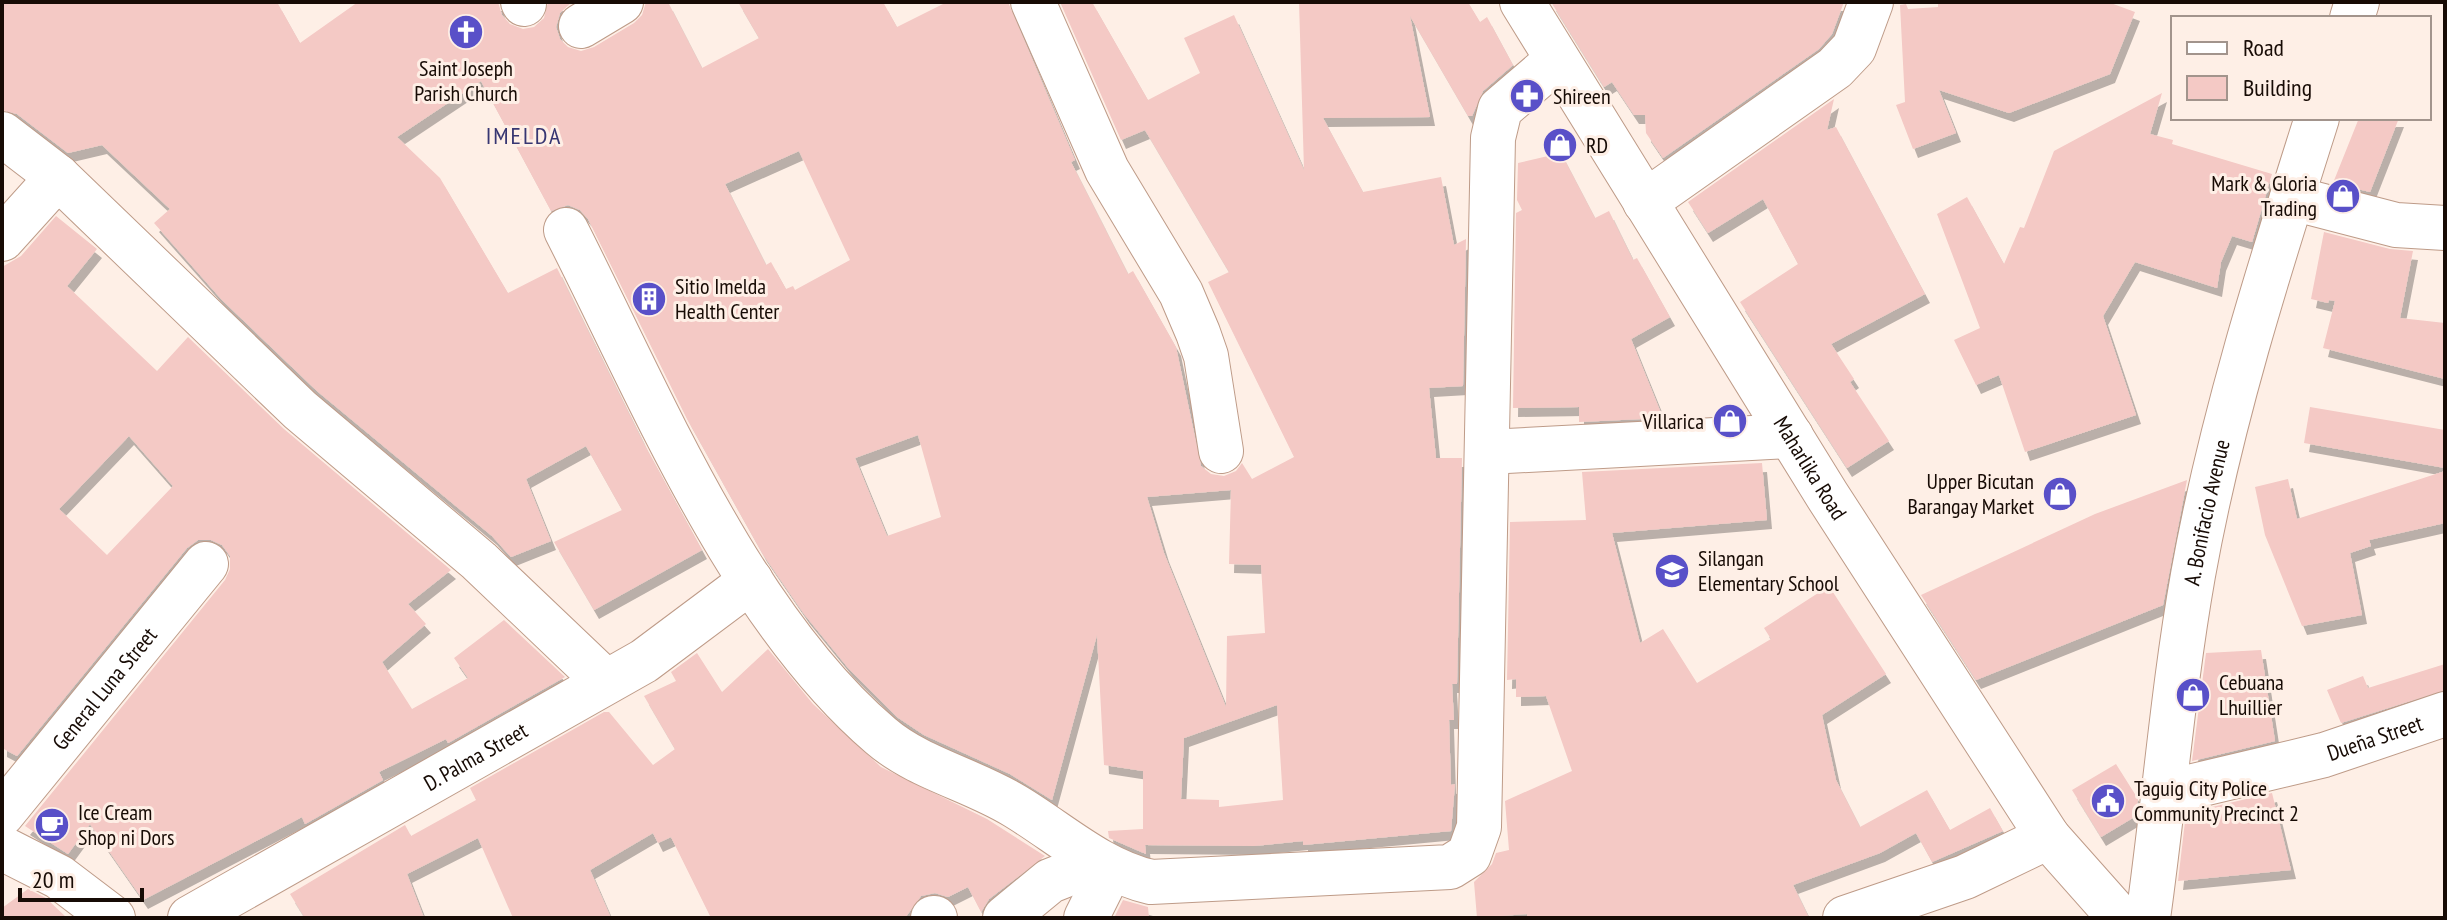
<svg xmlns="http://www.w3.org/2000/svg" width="2447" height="920" viewBox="0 0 2447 920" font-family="'PT Sans Narrow',sans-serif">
<defs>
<filter id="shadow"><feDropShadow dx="5" dy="9" stdDeviation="0" flood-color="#0004"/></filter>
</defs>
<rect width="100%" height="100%" fill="#feefe6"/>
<g fill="#f4c9c5" fill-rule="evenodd" filter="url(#shadow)">
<path d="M2 2H277L300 43 358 2H498L502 15 510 24 523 29 534 27 544 18 548 2H572L560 13 556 27 560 39 568 47 581 51 594 47 634 23 642 15 646 2H668L702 68 759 38 738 2H883L897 27 947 2H1008L1075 160 1071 162 1128 274 1133 271 1176 347 1201 466 1211 474 1224 476 1236 471 1242 463 1252 479 1294 457 1208 282 1229 272 1145 130 1121 140 1060 2H1092L1148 100 1200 73 1184 38 1234 15 1304 170 1299 2H1468L1480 22 1487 17 1513 65 1483 91 1472 116H1468L1410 16 1430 117 1323 118 1363 192 1441 177 1454 245 1466 239 1463 386 1429 388 1436 458H1462L1457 684H1452L1454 720H1449L1451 785 1455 784 1451 831 1303 845V841L1254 846 1145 845 1146 854 1109 838 1108 831 1143 829V771L1104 765 1097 635 1052 800 1010 774 924 735 897 717 849 669 804 614 762 553 687 419 588 219 580 210 568 205 551 211 481 81 397 137 440 178 508 293 557 268 643 442 702 550 594 610 554 542 622 510 586 446 526 479 551 541 511 557 492 536 317 391 222 300 154 223 170 209 102 145 68 153 17 114 2 110ZM799 151 850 260 795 290 793 286 786 289 771 262 766 265 725 184ZM918 435 941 517 887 536 855 458ZM1231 490 1229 564 1261 565 1265 633 1227 636 1226 707 1164 553 1147 497ZM1277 705 1283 800 1219 807V800L1181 799 1184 738Z"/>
<path d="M1551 2H1844L1832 34 1819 49 1663 158 1646 133 1645 115H1634L1612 82 1604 87Z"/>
<path d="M1938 2H2108L2135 12 2110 74 2009 113 1939 90 1956 133 1913 149 1896 105 1905 102 1900 5 1906 4 1908 9 1938 7Z"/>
<path d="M2162 93 2150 134 2173 140 2172 144 2272 174 2252 242 2232 236 2221 262 2217 288 2135 262 2103 316 2136 415 2025 452 1999 375 1976 385 1954 340 1980 328 1937 214 1967 197 2004 264 2020 227 2024 228 2054 151Z"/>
<path d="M1834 99 1827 130 1836 127 1925 294 1831 344 1854 379 1850 382 1889 441 1847 468 1740 302 1798 264 1763 199 1708 233 1688 202Z"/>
<path d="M2359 118H2399L2370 192 2333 183Z"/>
<path d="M1561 153 1595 218 1609 211 1633 260 1637 258 1670 317 1631 339 1663 418 1579 422V407L1513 408 1516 213 1522 210 1517 200 1518 163Z"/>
<path d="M56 216 97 249 67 286 157 371 188 337 284 429 451 570 408 604 426 624 382 662 412 709 468 678 454 658 504 620 565 677 448 743 446 739 379 772 383 780 305 824 302 817 143 900 90 824 68 854 25 826 225 580 230 569V556L222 545 211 540H198L187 548 17 756 2 748V267L21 256ZM129 436 173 486 107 555 59 509Z"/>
<path d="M2324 232 2390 249 2413 251 2400 318 2445 323V379L2323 348 2335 301 2329 300 2328 303 2311 299Z"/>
<path d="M2310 407 2445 430V468L2304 443Z"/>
<path d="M1762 463 1767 520 1612 533 1640 643 1663 629 1697 683 1771 639 1764 628 1829 586 1886 674 1822 715 1836 780 1860 827 1927 790 1950 830 1990 808 2003 831 1932 862 1916 833 1880 853 1793 885 1809 918H1527V914L1477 918 1474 882 1492 864 1496 853 1509 850 1505 801 1572 771 1546 696 1516 697V679L1507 680 1510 522 1586 520 1582 472Z"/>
<path d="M2445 471V523L2369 540 2371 546 2350 553 2362 615 2302 626 2265 535 2255 487 2288 479 2297 519Z"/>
<path d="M2187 480 2163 605 1976 680 1921 595 2095 514Z"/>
<path d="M768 649 813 704 881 767 987 819 1045 856 989 899 981 912 968 887 948 897 935 893 921 896 905 918H711L671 837 658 843 653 833 590 870 611 918H513L478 838 407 874 424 918H305L290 894 405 825 411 836 476 800 470 788 604 712H609L653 765 675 749 644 696 676 681 671 672 697 653 722 692Z"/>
<path d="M2261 650 2275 741 2192 761 2206 653Z"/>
<path d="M2445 664V690L2341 723 2327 690 2363 676 2368 688Z"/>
<path d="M2116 764 2138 799 2136 816 2101 837 2072 790Z"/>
<path d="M2272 793 2291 870 2178 881 2186 813Z"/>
<path d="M28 889 46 898 67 918H2V908Z"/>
<path d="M1123 900 1148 907 1149 918H1114Z"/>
</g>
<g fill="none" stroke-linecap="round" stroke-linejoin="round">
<g stroke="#be9b88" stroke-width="46">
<g id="street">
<path d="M523 2 524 4"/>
<path d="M1033 2 1107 170 1181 293 1198 333 1206 356 1221 451"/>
<path d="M581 26 621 2"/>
<path d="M2 134 58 177 300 410 479 561 604 680"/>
<path d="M2292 198 2396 225 2445 228"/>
<path d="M1645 202 1835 68 1854 48 1871 2"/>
<path d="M566 230C650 395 739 615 881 736 918 768 973 780 1015 806 1060 833 1099 870 1151 882L1450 867 1469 855 1479 827 1493 138 1500 109 1557 60"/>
<path d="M2 239 58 177"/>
<path d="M1488 452 1791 436"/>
<path id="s1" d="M2164 793 2324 755 2445 714"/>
<path id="s2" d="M2 814 206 564"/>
<path d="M2 848 59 877 113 918"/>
<path id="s3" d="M190 918 644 661 751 581"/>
<path d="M933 918H935"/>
<path d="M1005 918 1050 881 1098 862"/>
<path d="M1086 918 1111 868"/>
<path d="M1845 918 1965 877 2048 837"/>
</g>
</g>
<g stroke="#be9b88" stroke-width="46">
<g id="secondary">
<path id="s4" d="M1522 2 1827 495 2048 837 2120 918"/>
<path d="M2352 18 2357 2"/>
<path id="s5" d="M2148 918C2164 804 2173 688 2193 575 2221 419 2269 269 2317 118"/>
</g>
</g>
<use href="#street" stroke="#fff" stroke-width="44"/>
<use href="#secondary" stroke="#fff" stroke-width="44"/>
</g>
<defs>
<g id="church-disc" transform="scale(1.8)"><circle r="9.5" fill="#5950c8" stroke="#feefe6"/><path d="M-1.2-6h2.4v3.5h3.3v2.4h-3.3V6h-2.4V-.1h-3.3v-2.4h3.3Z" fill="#fff"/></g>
<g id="pharmacy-disc" transform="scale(1.8)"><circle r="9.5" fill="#5950c8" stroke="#feefe6"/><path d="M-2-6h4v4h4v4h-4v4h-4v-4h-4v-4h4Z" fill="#fff"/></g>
<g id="shop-disc" transform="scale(1.8)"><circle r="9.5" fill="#5950c8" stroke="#feefe6"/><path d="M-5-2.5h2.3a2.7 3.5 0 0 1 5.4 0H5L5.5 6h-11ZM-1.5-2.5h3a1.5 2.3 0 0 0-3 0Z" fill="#fff"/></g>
<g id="building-disc" transform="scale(1.8)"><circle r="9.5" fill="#5950c8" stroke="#feefe6"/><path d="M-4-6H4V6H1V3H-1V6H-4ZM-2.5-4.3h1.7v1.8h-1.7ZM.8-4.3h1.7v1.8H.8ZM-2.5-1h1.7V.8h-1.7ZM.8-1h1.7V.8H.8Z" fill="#fff"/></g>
<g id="school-disc" transform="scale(1.8)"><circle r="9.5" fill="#5950c8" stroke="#feefe6"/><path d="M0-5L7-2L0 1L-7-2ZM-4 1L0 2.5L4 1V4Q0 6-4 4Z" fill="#fff"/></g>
<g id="civic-disc" transform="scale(1.8)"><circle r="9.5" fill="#5950c8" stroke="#feefe6"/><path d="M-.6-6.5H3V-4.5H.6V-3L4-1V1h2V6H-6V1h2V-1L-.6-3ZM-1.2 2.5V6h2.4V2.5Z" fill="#fff"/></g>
<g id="cafe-disc" transform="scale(1.8)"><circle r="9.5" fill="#5950c8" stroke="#feefe6"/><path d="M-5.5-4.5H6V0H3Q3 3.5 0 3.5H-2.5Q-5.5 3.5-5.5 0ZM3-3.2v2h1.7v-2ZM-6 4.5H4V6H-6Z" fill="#fff"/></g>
</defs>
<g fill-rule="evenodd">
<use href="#church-disc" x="466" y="32"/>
<use href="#pharmacy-disc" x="1527" y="96"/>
<use href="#shop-disc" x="1560" y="145"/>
<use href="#shop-disc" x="2343" y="196"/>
<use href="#building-disc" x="649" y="299"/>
<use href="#shop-disc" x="1730" y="421"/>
<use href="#shop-disc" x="2060" y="494"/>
<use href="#school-disc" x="1672" y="571"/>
<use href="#shop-disc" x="2193" y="695"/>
<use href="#civic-disc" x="2108" y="801"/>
<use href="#cafe-disc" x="52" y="825"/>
</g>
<g text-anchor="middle" stroke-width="6" stroke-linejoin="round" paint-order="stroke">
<g font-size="22" fill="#170b05" stroke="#feefe6" text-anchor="start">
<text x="466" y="76" text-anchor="middle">Saint Joseph<tspan x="466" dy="25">Parish Church</tspan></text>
<text x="1553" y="104">Shireen</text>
<text x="1586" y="153">RD</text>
<text x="2317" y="191" text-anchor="end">Mark &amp; Gloria<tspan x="2317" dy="25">Trading</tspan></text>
<text x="675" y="294">Sitio Imelda<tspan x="675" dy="25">Health Center</tspan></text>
<text x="1704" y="429" text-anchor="end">Villarica</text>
<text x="2034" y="489" text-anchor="end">Upper Bicutan<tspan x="2034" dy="25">Barangay Market</tspan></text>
<text x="1698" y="566">Silangan<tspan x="1698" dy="25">Elementary School</tspan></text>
<text x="2219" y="690">Cebuana<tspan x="2219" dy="25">Lhuillier</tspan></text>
<text x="2134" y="796">Taguig City Police<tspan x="2134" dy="25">Community Precinct 2</tspan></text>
<text x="78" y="820">Ice Cream<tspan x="78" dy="25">Shop ni Dors</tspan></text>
</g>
<g font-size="22" fill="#170b05" stroke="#feefe6">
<text dy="8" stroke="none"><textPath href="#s4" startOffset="548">Maharlika Road</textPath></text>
<text dy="8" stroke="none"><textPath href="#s5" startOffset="410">A. Bonifacio Avenue</textPath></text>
<text dy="8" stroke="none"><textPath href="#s2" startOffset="162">General Luna Street</textPath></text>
<text dy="8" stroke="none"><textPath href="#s1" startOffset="218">Dueña Street</textPath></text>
<text dy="8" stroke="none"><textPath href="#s3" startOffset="328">D. Palma Street</textPath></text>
</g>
<g font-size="24" letter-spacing="2" fill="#373672" stroke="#feefe6">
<text x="524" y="144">IMELDA</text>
</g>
</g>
<rect width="2447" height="920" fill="none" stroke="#170b05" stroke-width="8"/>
<rect x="2171" y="16" width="260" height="104" fill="#feefe6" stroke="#a2948c" stroke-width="2"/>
<rect x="2187" y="42" width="40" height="12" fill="#ffffff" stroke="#a2948c" stroke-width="2"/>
<text x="2243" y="56" font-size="24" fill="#170b05">Road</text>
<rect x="2187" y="76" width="40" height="24" fill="#f4c9c5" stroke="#a2948c" stroke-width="2"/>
<text x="2243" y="96" font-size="24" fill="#170b05">Building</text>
<path d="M20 888v12h122v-12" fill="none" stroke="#170b05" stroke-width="4"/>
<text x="32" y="888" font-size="24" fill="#170b05" stroke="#feefe6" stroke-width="6" paint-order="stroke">20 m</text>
</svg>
